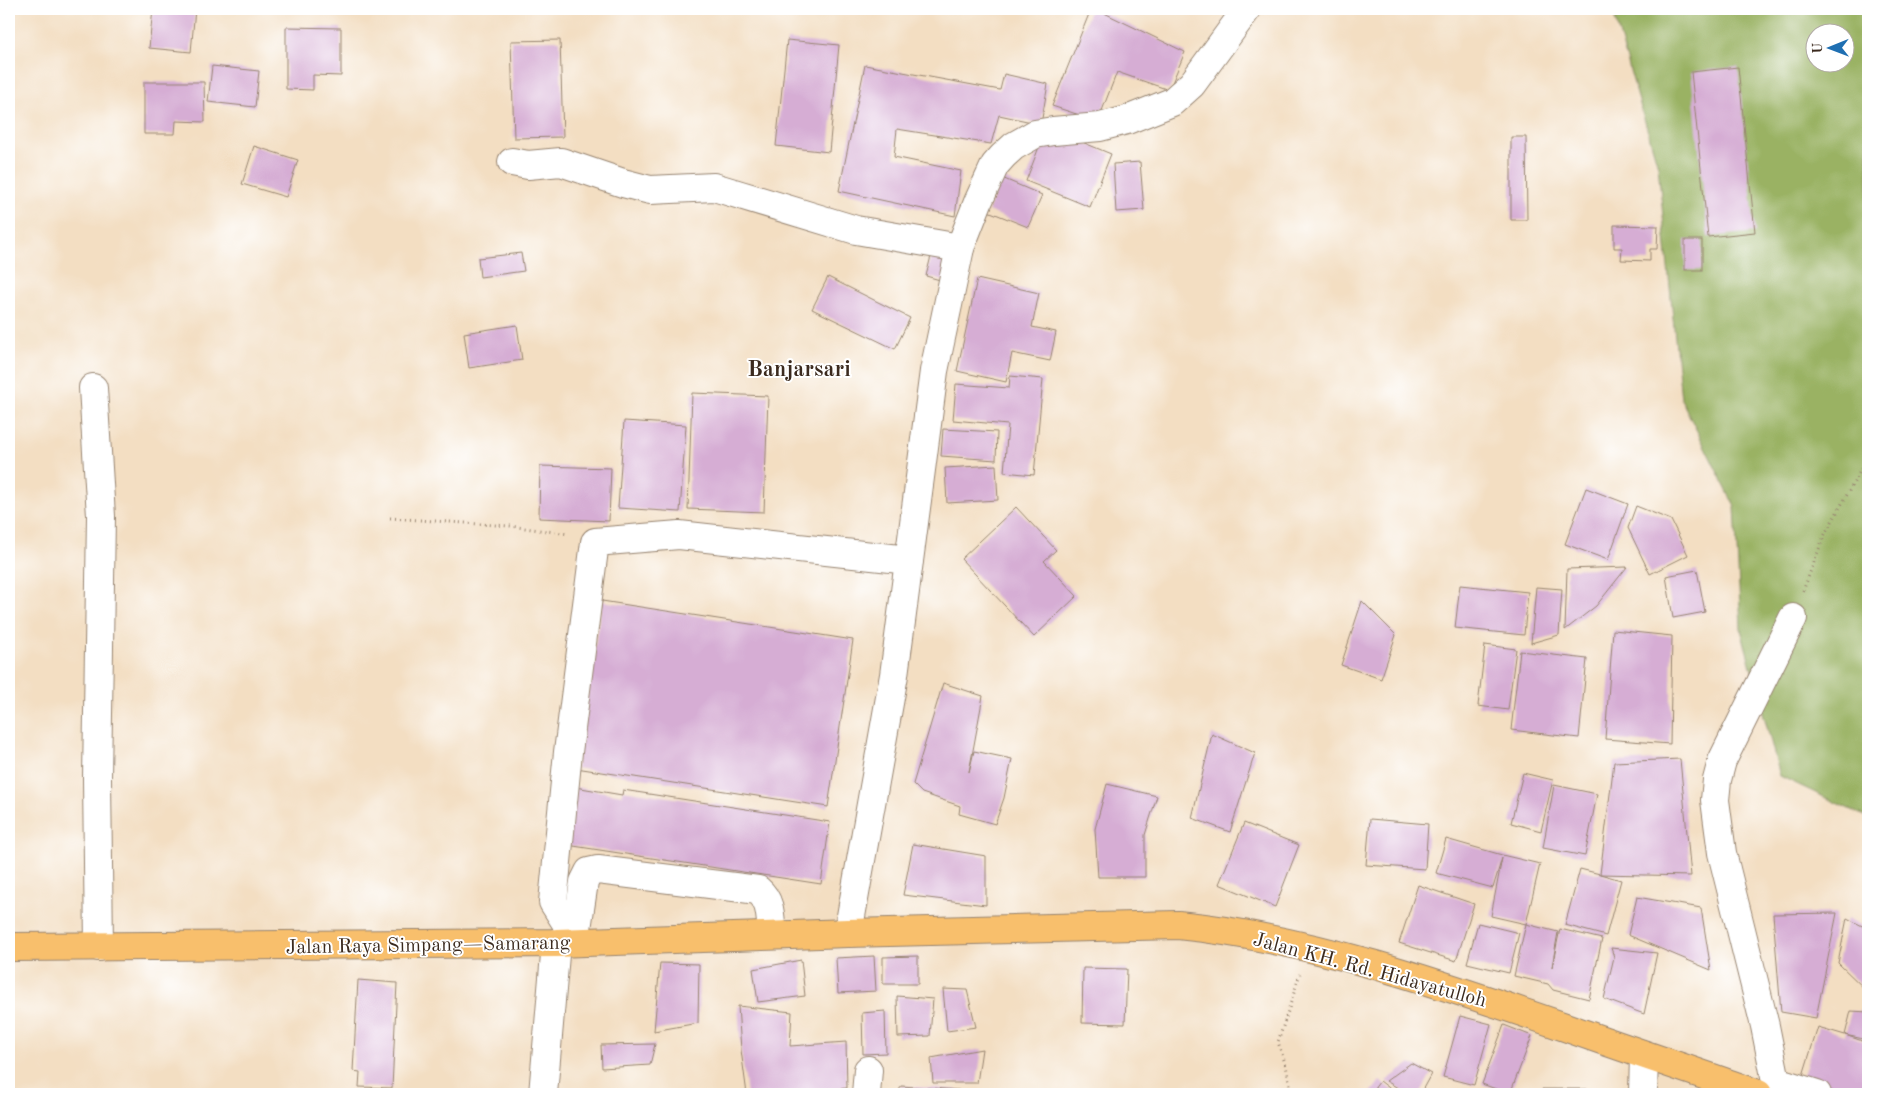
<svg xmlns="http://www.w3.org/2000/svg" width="1877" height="1103" viewBox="0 0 1877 1103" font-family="'Old Standard TT',serif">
<rect width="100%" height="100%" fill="#fff"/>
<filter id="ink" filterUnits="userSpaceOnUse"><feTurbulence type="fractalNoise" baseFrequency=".02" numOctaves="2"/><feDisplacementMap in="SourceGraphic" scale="10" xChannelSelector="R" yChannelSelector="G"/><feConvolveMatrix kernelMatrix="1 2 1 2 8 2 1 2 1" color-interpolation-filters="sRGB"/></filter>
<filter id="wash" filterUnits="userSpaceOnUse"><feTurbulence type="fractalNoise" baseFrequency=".0096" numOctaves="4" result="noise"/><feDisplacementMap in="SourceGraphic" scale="20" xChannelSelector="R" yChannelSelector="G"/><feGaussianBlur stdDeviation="1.12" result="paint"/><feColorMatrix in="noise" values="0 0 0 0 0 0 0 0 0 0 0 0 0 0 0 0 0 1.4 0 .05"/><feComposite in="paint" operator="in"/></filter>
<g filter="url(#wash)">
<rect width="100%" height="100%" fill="#f3dec2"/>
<path fill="#9ab264" stroke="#6a6e41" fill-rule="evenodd" d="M1612 9H1868V818L1780 776 1741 629 1735 507 1681 399 1658 166ZM1814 32H1844V62H1814Z"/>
<g id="blocks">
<g fill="#d6add4">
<path d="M153 9H195L191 52 149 48Z"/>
<path d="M1091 9H1096L1185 52 1169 90 1117 72 1098 121 1052 106Z"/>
<path d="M286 27 341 28V76L313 75V90L286 89Z"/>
<path d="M560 40 563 137 514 138 511 41Z"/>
<path d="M787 40 839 45 829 152 776 146Z"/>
<path d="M865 65 1000 90 1004 74 1048 84 1041 124 999 115 991 144 897 129 894 157 961 171 955 216 839 191Z"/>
<path d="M212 66 259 71 255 107 208 102Z"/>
<path d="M1738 67 1755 232 1708 237 1691 72Z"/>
<path d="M144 82H204L205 122 176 121 175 134H144Z"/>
<path d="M1511 137H1526L1527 220H1511Z"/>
<path d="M1082 142 1111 154 1090 207 1026 181 1039 147Z"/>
<path d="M254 146 298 160 286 197 242 184Z"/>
<path d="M1140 162 1144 210 1116 212 1113 164Z"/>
<path d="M1002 178 1042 195 1028 227 988 211Z"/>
<path d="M1614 225 1658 226 1657 249H1650V261L1621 260 1622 248H1614Z"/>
<rect x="1685" y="240" width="17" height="30"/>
<path d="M933 248 954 254 947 282 926 276Z"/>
<path d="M521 253 524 271 480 277 478 258Z"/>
<path d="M828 277 910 318 895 349 812 309Z"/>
<path d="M977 279 1039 293 1032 327 1056 332 1050 361 1012 353 1006 382 957 371Z"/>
<path d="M517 325 522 360 469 368 464 333Z"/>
<path d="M1010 376 1043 379 1034 475 1004 472 1008 425 953 420 956 384 1009 388Z"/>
<path d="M692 393 768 396 764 512 688 509Z"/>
<path d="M624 421 686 425 680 512 618 508Z"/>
<path d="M943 429 997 432 996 460 941 456Z"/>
<path d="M996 465 998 500 947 503 945 468Z"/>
<path d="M540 466 611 468 609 521 539 518Z"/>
<path d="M1586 488 1628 504 1608 560 1565 544Z"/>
<path d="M1636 506 1671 520 1688 555 1650 574 1628 528Z"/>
<path d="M1016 507 1056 550 1044 561 1077 596 1034 637 961 559Z"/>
<path d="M1627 567 1596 606 1565 630 1567 569Z"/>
<path d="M1697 570 1705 612 1673 618 1666 576Z"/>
<path d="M1460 585 1528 592 1524 635 1455 628Z"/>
<path d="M1536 587 1562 589 1559 635 1531 643Z"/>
<path d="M602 601 853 640 828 807 576 768Z"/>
<path d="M1362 601 1396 635 1381 679 1341 665Z"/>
<path d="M1613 630 1672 636 1670 744 1605 739Z"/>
<path d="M1485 645 1516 649 1508 710 1478 706Z"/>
<path d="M1520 651 1587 659 1579 738 1511 730Z"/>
<path d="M943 683 983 696 969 772 974 751 1012 759 1004 798 995 824 959 814 960 806 922 793 913 784Z"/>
<path d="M1212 734 1255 753 1230 832 1192 818Z"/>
<path d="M1680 759 1691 876 1600 874 1621 880 1606 936 1565 925 1580 869 1600 874 1614 762Z"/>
<path d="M1523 773 1553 780 1541 831 1511 823Z"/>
<path d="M1107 784 1157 796 1145 835V877H1098L1095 829Z"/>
<path d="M1554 785 1597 794 1585 856 1543 848Z"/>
<path d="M575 787 622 795 623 790 830 822 821 884 567 845Z"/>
<path d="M1370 819 1428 824 1425 869 1366 865Z"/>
<path d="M1244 823 1299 845 1275 907 1219 884Z"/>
<path d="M1446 839 1502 855 1540 864 1526 924 1558 932 1552 967 1560 929 1602 939 1589 999 1553 990 1548 984 1514 976 1526 924 1491 916 1502 858 1493 888 1436 873Z"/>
<path d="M913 844 986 856V905L903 895Z"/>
<path d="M1418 885 1474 904 1456 961 1399 943Z"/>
<path d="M1637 897 1701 908 1711 970 1628 935Z"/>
<path d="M1837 913 1816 1018 1781 1012 1773 914Z"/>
<path d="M1847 918 1868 929V992L1838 963Z"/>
<path d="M1478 923 1519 933 1509 973 1467 963Z"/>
<path d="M1611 948 1657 953 1644 1014 1604 999 1614 957Z"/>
<path d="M874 956 876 991 838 993 836 958Z"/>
<path d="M918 956V984H883V957Z"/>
<path d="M801 960 805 996 758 1002 753 969Z"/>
<path d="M660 963 699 964 698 1023 654 1031Z"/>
<path d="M1083 968 1127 969 1125 1024 1082 1023Z"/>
<path d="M358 980 397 983 392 1088 359 1087 360 1072 353 1071Z"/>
<path d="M943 989 967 990 976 1027 947 1031Z"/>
<path d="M897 996 933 999 930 1036 898 1037Z"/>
<path d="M738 1006 792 1012 790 1046 846 1042 847 1088 791 1094H747L741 1050Z"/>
<path d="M885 1011 886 1053 863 1054 862 1013Z"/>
<path d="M1851 1011 1868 1012V1040L1845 1035 1868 1043V1094H1842L1801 1082 1818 1027 1845 1035Z"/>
<path d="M1460 1016 1491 1024 1474 1085 1443 1077Z"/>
<path d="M1504 1025 1532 1036 1510 1094 1482 1084Z"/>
<path d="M655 1044 650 1065 602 1068 601 1045Z"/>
<path d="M982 1049 977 1083H933L931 1058Z"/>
<path d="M1411 1063 1431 1074 1420 1094H1408L1386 1081Z"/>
<path d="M1380 1081 1397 1094H1370Z"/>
<path d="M901 1086 959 1090 958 1094H898Z"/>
<path d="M1542 1089H1587L1586 1094H1543Z"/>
</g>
</g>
</g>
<g filter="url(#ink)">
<use href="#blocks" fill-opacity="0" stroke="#978470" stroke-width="1"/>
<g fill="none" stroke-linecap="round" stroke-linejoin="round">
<g stroke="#978470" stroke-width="30">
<g id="minor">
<path d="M512 162 528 165 561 162 623 183 650 190 714 187 856 230 960 248"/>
<path d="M93 388 101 516 97 779 99 947"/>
<path d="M1793 618 1722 761 1717 780 1715 800 1722 853 1765 1026 1776 1081 1817 1094"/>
<path d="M848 933 894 675 934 371 960 248 978 202 995 165 1003 156 1014 146 1035 134 1053 131 1100 127 1127 120 1172 102 1192 84 1247 9"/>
<path d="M575 942 565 921 553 902 568 752 595 542 679 535 909 560"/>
<path d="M575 942 584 882 589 872 598 870 758 890C772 902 770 918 772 935"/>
<path d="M543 1094 556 943"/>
<path d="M866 1094 868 1070"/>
<path d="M1643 1094 1644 1055"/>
</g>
</g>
<g stroke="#978470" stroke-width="30">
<path id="major" d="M9 947 556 943 848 933 1178 925C1309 938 1442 984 1565 1027 1629 1050 1694 1071 1758 1094"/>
</g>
<g stroke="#978470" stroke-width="3" stroke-dasharray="1 4" stroke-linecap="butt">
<path d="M390 518 510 526 569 534"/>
<path d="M1803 591 1824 536 1868 457"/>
<path d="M1292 1094 1286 1066 1278 1042 1300 974"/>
</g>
<use href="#minor" stroke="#fff" stroke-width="28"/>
<use href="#major" stroke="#f8bf6c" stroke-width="28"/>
</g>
</g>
<g text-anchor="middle" stroke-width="4" stroke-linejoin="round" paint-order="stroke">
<g font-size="20" fill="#3b2a1e" stroke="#fff">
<text transform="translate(428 944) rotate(-1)" y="7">Jalan Raya Simpang—Samarang</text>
<text transform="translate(1370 969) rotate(15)" y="7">Jalan KH. Rd. Hidayatulloh</text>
</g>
<g font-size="22" font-weight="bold" fill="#3b2a1e" stroke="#fff">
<text x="799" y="376">Banjarsari</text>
</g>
</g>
<rect width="1877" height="1103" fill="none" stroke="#fff" stroke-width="30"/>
<g transform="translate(1830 48) rotate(269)"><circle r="24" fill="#ffffff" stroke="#b1aaa5"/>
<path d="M0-4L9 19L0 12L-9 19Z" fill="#1f6fb2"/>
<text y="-8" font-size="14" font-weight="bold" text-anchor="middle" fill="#3b2a1e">U</text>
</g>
</svg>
